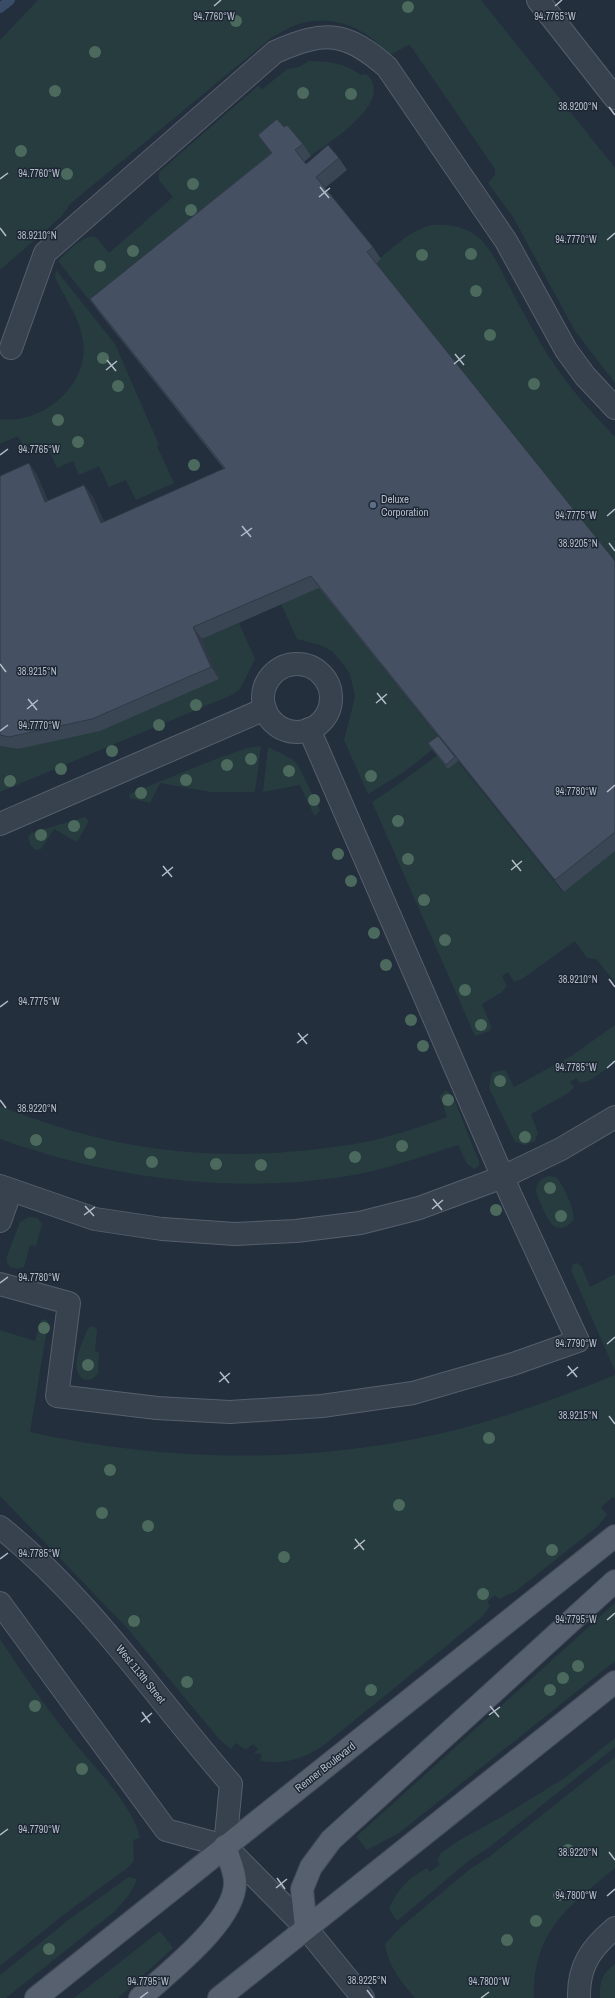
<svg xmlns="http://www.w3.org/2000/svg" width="615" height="1998" viewBox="0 0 615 1998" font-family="'Archivo Narrow',sans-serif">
<rect width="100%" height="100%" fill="#242f3e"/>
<g fill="#263c3f">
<path d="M38 0H481L615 168V383L575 331 513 217 488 183 495 175V169L410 45H408L390 55C381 51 376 40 367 35 349 22 321 16 299 24 289 27 280 33 271 38L70 204 61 217 0 270V40Z"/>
<path d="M309 61C331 62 342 62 361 75L366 74C397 101 329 142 311 156L295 137 280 165 98 311 58 261C64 255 85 233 94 237 100 239 105 249 109 253L173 197 159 180V172L258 86 261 89 264 88 287 69 299 67Z"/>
<path d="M432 225C448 224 465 226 478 237 493 250 500 269 509 286 519 305 529 323 540 342 560 377 587 408 615 437V563L375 264 381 260 380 258C396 245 411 230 432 225Z"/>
<path d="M56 270 115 344 159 445 157 446 174 483 136 500 126 480 109 487 99 466 79 475 73 461 57 468 46 443 26 452 18 436 0 444V419C42 425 90 385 83 341 80 317 64 298 55 277Z"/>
<path d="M319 588 442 742 404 772 368 794 344 740 355 697 350 674 343 664 332 651 320 645 297 639 281 604Z"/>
<path d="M239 623 255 659 240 689 234 694 0 792V746L18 749 219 679 202 639Z"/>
<path d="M261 746 255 792H211L160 783 150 803 130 798 129 794 213 760 247 748Z"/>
<path d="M268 747 292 759 298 765 320 810 316 815H314L300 785 263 792Z"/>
<path d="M447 748 563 892 615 851V982L596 959 587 958 575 941 522 979 514 982 508 972 502 976 507 986 502 992 482 1004 491 1026 490 1031 475 1036 372 802 389 791Z"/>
<path d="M85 817 89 821 77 842 54 829 41 849 35 850 30 844 28 836 31 833Z"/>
<path d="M615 1025V1063L589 1081 580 1083 576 1078 570 1082 574 1087 568 1093 531 1114 538 1133 535 1141 525 1145 515 1142 489 1088 491 1076 493 1072 505 1070 514 1087 571 1056Z"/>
<path d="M446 1090 453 1096 479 1162V1166L474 1169 467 1164 458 1145C421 1157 381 1171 342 1177 227 1194 109 1178 0 1139V1106C103 1147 198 1162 309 1150 335 1147 363 1144 389 1136 409 1131 428 1124 447 1117L440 1096Z"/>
<path d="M548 1176 556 1177C563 1183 577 1214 573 1221 556 1238 548 1221 542 1207 540 1201 536 1195 536 1189 537 1182 542 1178 548 1176Z"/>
<path d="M29 1217 38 1218 42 1224 36 1246 30 1245 24 1267 17 1269 10 1267 7 1262V1256L20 1222Z"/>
<path d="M577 1263 582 1267 590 1287 615 1274V1371L571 1270 573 1264Z"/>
<path d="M43 1319 48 1321V1323L30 1432C179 1465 337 1465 484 1422 529 1409 572 1392 615 1375V1499L613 1497 601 1507 607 1515 597 1527 516 1591 499 1599 495 1595 487 1602 490 1606 482 1617 324 1745C304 1759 284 1765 260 1761L262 1754 254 1753 258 1749 253 1744 246 1750 236 1743 231 1749 219 1739 128 1629 0 1496V1330L35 1341 40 1322Z"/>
<path d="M94 1326 97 1331 95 1352H99L98 1374 92 1379 85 1380C67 1370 82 1345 87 1330L90 1327Z"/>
<path d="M615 1603V1661L399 1833 367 1850 356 1837Z"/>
<path d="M0 1639C22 1672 44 1705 69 1736 91 1764 133 1804 140 1838L133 1840 134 1861 126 1869 63 1915 0 1966Z"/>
<path d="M615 1738V1747L487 1849 471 1859 397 1921 389 1909C397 1890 408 1878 427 1868L430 1872 440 1864 437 1860 441 1853 458 1841 503 1816 566 1777Z"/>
<path d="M615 1757V1868C568 1907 533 1931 534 1998H415C401 1981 388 1966 385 1944L400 1928 470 1869 489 1857Z"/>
<path d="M129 1877 137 1879 135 1884 128 1896 114 1912 6 1998H0V1975L71 1918Z"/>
<path d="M160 1931 173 1948 118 1998H74Z"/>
<path d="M615 1964V1998H600C599 1983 602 1973 615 1964Z"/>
</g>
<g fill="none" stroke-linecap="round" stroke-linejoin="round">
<path stroke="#394c67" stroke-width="10" d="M0 8 10 0"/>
<g stroke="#565f6c" stroke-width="24">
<g id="minor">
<path d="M538 0 615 98"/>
<path d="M11 348 45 253 275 52C325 30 346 31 387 67L506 241 566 350 585 376 615 408"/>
<circle cx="297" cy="698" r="34"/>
<path d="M0 824 265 709"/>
<path d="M0 1186 95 1219 162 1229 235 1234 296 1231 360 1223 419 1208 503 1177 561 1149 615 1117"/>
<path d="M0 1221 11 1190"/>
<path d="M0 1284 69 1303 57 1396 157 1408 230 1412 322 1406 413 1393 513 1364 578 1341 511 1196 309 729"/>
<path d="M0 1527C90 1599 155 1697 231 1784L225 1846"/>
<path d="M0 1603 166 1830 225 1846 306 1928 363 1998"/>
<path d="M579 1998C578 1966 591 1948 615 1928"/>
</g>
</g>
<g stroke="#414a57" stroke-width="24">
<g id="major">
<path d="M306 1928 302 1889 311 1867 331 1840 615 1581"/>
<path d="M36 1998 615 1536"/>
<path d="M140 1998C167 1973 236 1921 235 1882 235 1871 228 1857 225 1846"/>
<path d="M219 1998 615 1682"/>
</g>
</g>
<use href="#minor" stroke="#38414e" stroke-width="22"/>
<use href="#major" stroke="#56606e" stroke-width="22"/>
</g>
<g fill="#4b6a5d">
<circle cx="408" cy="7" r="6"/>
<circle cx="236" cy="21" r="6"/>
<circle cx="95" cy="52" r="6"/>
<circle cx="55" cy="91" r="6"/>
<circle cx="303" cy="93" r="6"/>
<circle cx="351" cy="94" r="6"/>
<circle cx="21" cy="151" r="6"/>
<circle cx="67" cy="174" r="6"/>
<circle cx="193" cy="184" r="6"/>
<circle cx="191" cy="210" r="6"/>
<circle cx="133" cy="251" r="6"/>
<circle cx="471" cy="254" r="6"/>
<circle cx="422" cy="255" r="6"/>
<circle cx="100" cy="266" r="6"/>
<circle cx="476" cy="291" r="6"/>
<circle cx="490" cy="335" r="6"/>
<circle cx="103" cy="358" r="6"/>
<circle cx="534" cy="384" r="6"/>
<circle cx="118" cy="386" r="6"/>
<circle cx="58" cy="420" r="6"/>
<circle cx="78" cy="442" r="6"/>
<circle cx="194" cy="465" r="6"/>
<circle cx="196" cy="705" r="6"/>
<circle cx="159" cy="725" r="6"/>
<circle cx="112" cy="751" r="6"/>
<circle cx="251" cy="759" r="6"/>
<circle cx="227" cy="765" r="6"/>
<circle cx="61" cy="769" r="6"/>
<circle cx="289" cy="771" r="6"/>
<circle cx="371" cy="776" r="6"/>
<circle cx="186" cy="780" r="6"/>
<circle cx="10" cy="781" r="6"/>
<circle cx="141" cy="793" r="6"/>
<circle cx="314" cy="800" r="6"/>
<circle cx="398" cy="821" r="6"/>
<circle cx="74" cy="826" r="6"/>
<circle cx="41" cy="835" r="6"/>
<circle cx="338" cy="854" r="6"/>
<circle cx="408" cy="859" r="6"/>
<circle cx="351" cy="881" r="6"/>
<circle cx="424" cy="900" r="6"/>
<circle cx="374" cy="933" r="6"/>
<circle cx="445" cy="940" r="6"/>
<circle cx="386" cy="965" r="6"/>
<circle cx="465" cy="990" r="6"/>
<circle cx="411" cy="1020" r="6"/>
<circle cx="481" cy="1025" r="6"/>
<circle cx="423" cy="1046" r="6"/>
<circle cx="500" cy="1081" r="6"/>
<circle cx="448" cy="1100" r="6"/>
<circle cx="525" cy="1137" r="6"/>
<circle cx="36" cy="1140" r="6"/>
<circle cx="402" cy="1146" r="6"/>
<circle cx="90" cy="1153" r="6"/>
<circle cx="355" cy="1157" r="6"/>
<circle cx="152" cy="1162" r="6"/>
<circle cx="216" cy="1164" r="6"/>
<circle cx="261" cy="1165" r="6"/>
<circle cx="550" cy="1188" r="6"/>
<circle cx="496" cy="1210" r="6"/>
<circle cx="561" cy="1216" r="6"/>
<circle cx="44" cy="1328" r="6"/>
<circle cx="88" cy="1365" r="6"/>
<circle cx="489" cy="1438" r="6"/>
<circle cx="110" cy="1470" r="6"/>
<circle cx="399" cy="1505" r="6"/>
<circle cx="102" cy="1513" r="6"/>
<circle cx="148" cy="1526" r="6"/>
<circle cx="552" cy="1550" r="6"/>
<circle cx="284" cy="1557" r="6"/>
<circle cx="483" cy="1594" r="6"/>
<circle cx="134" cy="1621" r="6"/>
<circle cx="578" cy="1666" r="6"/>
<circle cx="563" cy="1678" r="6"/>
<circle cx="187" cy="1682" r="6"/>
<circle cx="371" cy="1690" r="6"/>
<circle cx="550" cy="1690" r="6"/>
<circle cx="35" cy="1706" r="6"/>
<circle cx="82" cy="1769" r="6"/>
<circle cx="568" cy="1850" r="6"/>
<circle cx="559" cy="1895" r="6"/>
<circle cx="536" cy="1921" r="6"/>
<circle cx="507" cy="1940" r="6"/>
<circle cx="49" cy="1949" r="6"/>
</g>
<path fill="#3b4654" d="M284 127 303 144 311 156 304 162 306 164 339 158 347 170 325 188 373 247 381 259 376 264 615 561V851L564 892 457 759 458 761 448 769 430 747 428 743 438 736 319 588 202 639 219 679 100 731 18 749 0 746V476L29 463 37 475 48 501 93 497 104 522 224 469 98 311 90 299 271 153 258 135Z"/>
<g fill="#303945">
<path d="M29 463 37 475 53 514 45 502Z"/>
<path d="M84 485 93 497 109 535 101 523Z"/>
<path d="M193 627 202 639 219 679 211 667Z"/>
</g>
<g fill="#455162" stroke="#303945">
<path d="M277 119 284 127 287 125 303 144 295 150 306 164 328 145 339 158 316 177 373 247 367 252 615 561V832L555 880 311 576 193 627 211 667 92 719 9 737 0 735V476L29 463 45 502 84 485 101 523 225 468 90 299 272 153 258 135Z"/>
<path d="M438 736 455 757 446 765 428 743Z"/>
</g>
<path fill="none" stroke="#b4bcc9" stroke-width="1.5" d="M214 6 221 0M555 6 562 0M609 107 615 115M0 179 8 173M320 187 329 198M319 197 330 188M0 228 6 236M607 240 615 233M455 354 464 365M107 360 116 371M454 364 465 355M106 370 117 361M0 455 8 449M607 516 615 509M242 526 251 537M241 536 252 528M609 543 615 551M0 664 6 672M377 693 386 704M28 699 37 710M376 703 387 694M27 709 38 700M0 731 8 725M607 792 615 785M512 860 521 871M163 866 172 877M511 870 522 861M162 876 173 867M609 979 615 987M0 1007 8 1001M298 1033 307 1044M297 1043 308 1034M607 1068 615 1061M0 1100 6 1108M433 1199 442 1210M85 1206 94 1216M432 1209 443 1200M84 1215 95 1207M0 1283 8 1277M607 1344 615 1337M568 1366 577 1377M220 1372 229 1383M567 1376 578 1367M219 1382 230 1373M609 1416 615 1424M355 1539 364 1550M354 1549 365 1540M0 1559 8 1553M607 1620 615 1613M490 1706 499 1717M142 1712 150 1723M489 1715 500 1707M141 1722 152 1713M0 1835 8 1829M609 1852 615 1860M277 1878 285 1889M276 1888 287 1879M607 1896 615 1889M367 1990 373 1998M140 1998 148 1992M481 1998 489 1992"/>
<circle fill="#5c6f8a" stroke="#1d2633" stroke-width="1.5" cx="373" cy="505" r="4"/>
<g text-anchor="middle" stroke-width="3" stroke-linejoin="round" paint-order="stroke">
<g font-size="11" fill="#b4bcc9" stroke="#1d2633" text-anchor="start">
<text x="381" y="503">Deluxe<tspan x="381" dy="13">Corporation</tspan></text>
</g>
<g font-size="11" fill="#b4bcc9" stroke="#1d2633">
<text transform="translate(141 1674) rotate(51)" y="4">West 113th Street</text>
<text transform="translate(325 1767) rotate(-38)" y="4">Renner Boulevard</text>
</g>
</g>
<g font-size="10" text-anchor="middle" fill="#b4bcc9" stroke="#1d2633" stroke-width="3" stroke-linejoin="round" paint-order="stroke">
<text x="214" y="20">94.7760°W</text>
<text x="555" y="20">94.7765°W</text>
<text x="578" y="110">38.9200°N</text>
<text x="39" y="177">94.7760°W</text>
<text x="37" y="239">38.9210°N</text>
<text x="576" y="243">94.7770°W</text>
<text x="39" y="453">94.7765°W</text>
<text x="576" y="519">94.7775°W</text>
<text x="578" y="547">38.9205°N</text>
<text x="37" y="675">38.9215°N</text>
<text x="39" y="729">94.7770°W</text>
<text x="576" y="795">94.7780°W</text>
<text x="578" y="983">38.9210°N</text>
<text x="39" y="1005">94.7775°W</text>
<text x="576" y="1071">94.7785°W</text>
<text x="37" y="1112">38.9220°N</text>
<text x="39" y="1281">94.7780°W</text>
<text x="576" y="1347">94.7790°W</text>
<text x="578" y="1419">38.9215°N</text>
<text x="39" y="1557">94.7785°W</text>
<text x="576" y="1623">94.7795°W</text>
<text x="39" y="1833">94.7790°W</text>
<text x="578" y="1856">38.9220°N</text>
<text x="576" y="1899">94.7800°W</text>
<text x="367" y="1984">38.9225°N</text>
<text x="148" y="1985">94.7795°W</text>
<text x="489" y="1985">94.7800°W</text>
</g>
</svg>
